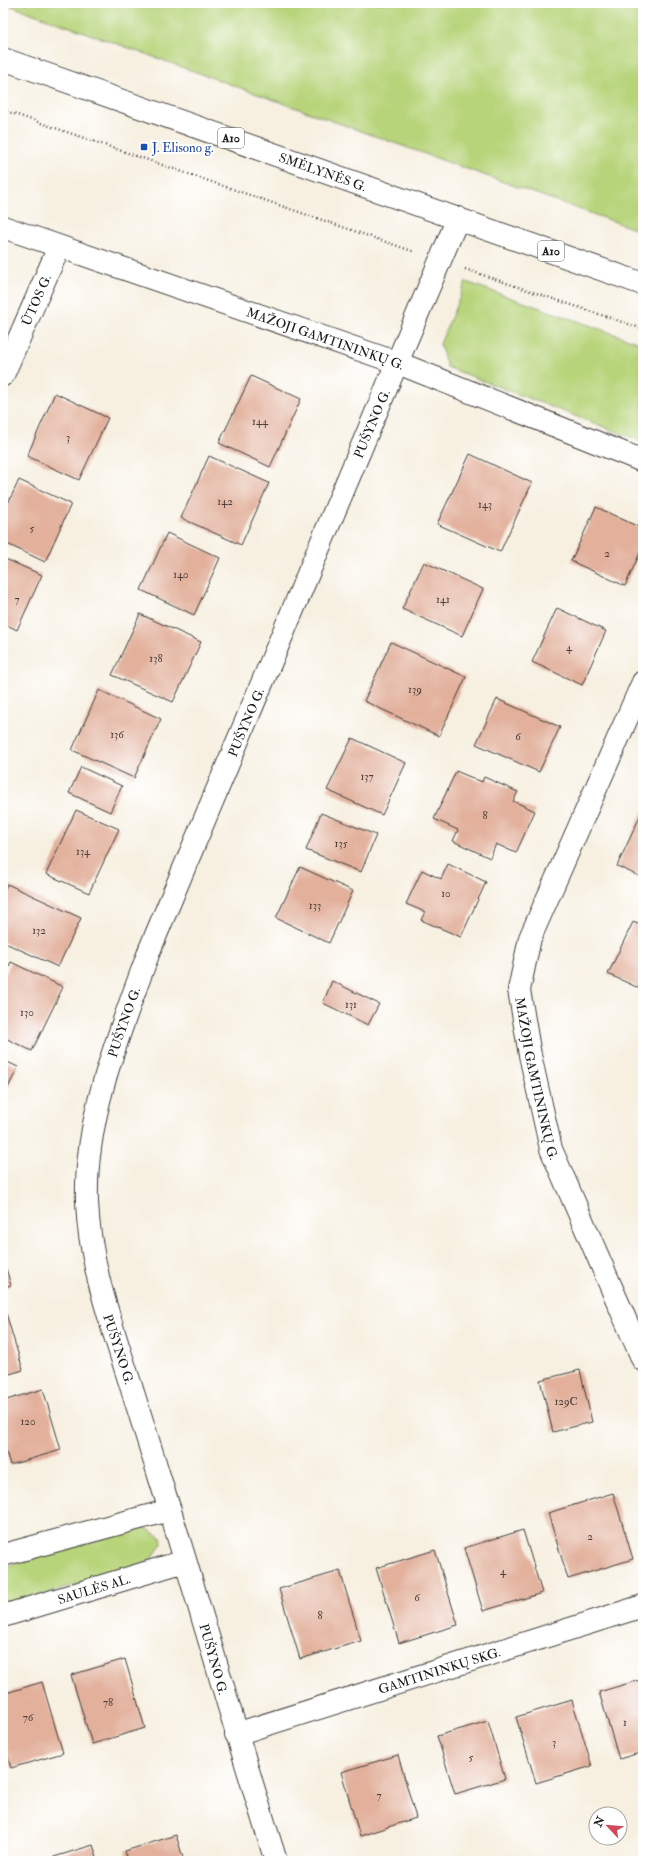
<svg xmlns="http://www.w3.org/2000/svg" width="646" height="1864" viewBox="0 0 646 1864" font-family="'IM FELL Double Pica',serif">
<rect width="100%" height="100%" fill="#fff"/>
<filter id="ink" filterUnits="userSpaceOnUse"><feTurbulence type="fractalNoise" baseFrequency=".025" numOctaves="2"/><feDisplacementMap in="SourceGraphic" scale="8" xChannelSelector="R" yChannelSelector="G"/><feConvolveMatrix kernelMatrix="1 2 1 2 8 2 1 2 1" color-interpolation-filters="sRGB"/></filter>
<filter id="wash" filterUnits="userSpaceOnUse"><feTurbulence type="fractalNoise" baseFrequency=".012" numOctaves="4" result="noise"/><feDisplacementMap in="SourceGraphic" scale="16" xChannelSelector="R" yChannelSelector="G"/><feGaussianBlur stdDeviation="0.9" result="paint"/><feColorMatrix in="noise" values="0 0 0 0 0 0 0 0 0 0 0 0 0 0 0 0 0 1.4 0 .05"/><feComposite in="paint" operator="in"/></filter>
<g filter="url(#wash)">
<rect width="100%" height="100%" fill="#f7f0e1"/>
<g fill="#b7d47a" stroke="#6a784b">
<path d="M3 3H643V232Z"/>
<path d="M466 282 643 344V442L447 367 440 344Z"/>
<path d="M144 1527 161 1537 162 1544 150 1561 3 1608V1567Z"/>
</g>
<g id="blocks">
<g fill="#e2b09b">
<path d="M251 376 301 399 270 467 219 443Z"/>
<path d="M55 393 108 418 79 480 27 456Z"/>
<path d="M470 454 532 483 500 552 437 524Z"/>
<path d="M209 456 269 483 241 545 181 518Z"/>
<path d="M19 480 71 504 45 562 3 542V514Z"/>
<path d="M596 507 643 529V546L625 586 571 561Z"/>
<path d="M167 533 220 558 194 615 141 590Z"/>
<path d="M3 558 42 575 17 630 3 623Z"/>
<path d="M424 562 483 589 462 636 402 609Z"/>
<path d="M557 608 606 631 582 685 532 662Z"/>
<path d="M140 614 201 642 173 702 112 675Z"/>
<path d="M391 642 466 677 439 736 364 701Z"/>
<path d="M99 690 161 719 134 778 72 750Z"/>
<path d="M497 699 560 727 539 772 476 744Z"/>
<path d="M352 738 406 763 382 815 327 790Z"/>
<path d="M81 767 122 786 110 812 69 793Z"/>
<path d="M456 771 482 782 484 777 518 792 513 801 535 811 516 853 496 844 490 858 453 841 458 830 434 819Z"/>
<path d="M76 810 119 829 89 893 46 874Z"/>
<path d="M643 810V878L617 866Z"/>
<path d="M321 813 376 835 361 872 306 850Z"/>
<path d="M448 864 486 882 461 937 421 920 425 912 406 904 422 870 441 879Z"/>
<path d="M300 867 353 891 329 943 276 918Z"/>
<path d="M7 884 81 918 58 967 3 942V893Z"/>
<path d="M633 922 643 926V990L608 974Z"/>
<path d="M11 962 63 987 32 1051 3 1037V979Z"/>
<path d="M332 981 379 1004 368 1025 323 1003Z"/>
<path d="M3 1060 18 1067 3 1098Z"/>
<path d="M3 1259 11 1285 3 1288Z"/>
<path d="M5 1310 23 1370 3 1376V1311Z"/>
<path d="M580 1370 592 1422 553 1432 540 1380Z"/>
<path d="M43 1389 61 1450 10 1465 3 1441V1401Z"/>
<path d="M613 1493 633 1559 568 1579 548 1513Z"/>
<path d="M523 1530 542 1593 483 1611 464 1548Z"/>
<path d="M435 1550 458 1625 399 1643 376 1568Z"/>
<path d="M340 1571 361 1641 300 1659 279 1589Z"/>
<path d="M125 1659 145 1728 92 1744 71 1675Z"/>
<path d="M643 1679V1752L619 1759 599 1692Z"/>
<path d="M42 1682 63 1753 11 1768 3 1740V1694Z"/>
<path d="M572 1700 592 1766 536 1783 516 1717Z"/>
<path d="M488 1721 505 1779 455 1794 437 1736Z"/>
<path d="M398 1755 416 1818 360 1836 341 1772Z"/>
<path d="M176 1835 184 1861H128L125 1851Z"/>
<path d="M93 1845 98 1861H41Z"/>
</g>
</g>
</g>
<g filter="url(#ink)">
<use href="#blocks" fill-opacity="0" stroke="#3d3c3a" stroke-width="1"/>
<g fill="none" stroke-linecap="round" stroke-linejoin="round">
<g stroke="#3d3c3a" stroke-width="24">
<g id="minor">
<path id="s1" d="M3 227 398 363 643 461"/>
<path id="s2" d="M3 375 59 247"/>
<path id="s3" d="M643 682 530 938 519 990 530 1055 551 1149 643 1360"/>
<path d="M3 1555 170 1510"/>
<path id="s4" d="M3 1616 185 1561"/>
<path id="s5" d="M236 1734 643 1606"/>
<path id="s6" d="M276 1861C236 1735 201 1608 161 1482 148 1440 135 1398 121 1355 105 1305 89 1255 87 1202 84 1116 121 1029 150 949L458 218"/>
</g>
</g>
<g stroke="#3d3c3a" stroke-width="24">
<g id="highway">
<path id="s7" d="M3 59 643 284"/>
</g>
</g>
<g stroke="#3d3c3a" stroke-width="2.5" stroke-dasharray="1 3" stroke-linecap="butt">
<path d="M3 110 415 252"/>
<path d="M465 269 643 329"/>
</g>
<use href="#minor" stroke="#fff" stroke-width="22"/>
<use href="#highway" stroke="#fff" stroke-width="22"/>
</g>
</g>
<rect fill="#1a4fb4" stroke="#fff" stroke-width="1.5" x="140" y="143" width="8" height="8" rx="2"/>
<g text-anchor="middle" stroke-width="4" stroke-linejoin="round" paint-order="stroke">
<g font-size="11" fill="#4e413c">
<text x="260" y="425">144</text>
<text x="68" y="441">3</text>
<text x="225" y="505">142</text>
<text x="485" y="508">143</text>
<text x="32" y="532">5</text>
<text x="607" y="557">2</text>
<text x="181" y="578">140</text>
<text x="17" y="603">7</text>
<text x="443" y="603">141</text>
<text x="569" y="651">4</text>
<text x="156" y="662">138</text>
<text x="415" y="693">139</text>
<text x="117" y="738">136</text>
<text x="518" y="740">6</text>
<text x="367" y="780">137</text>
<text x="485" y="819">8</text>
<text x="341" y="847">135</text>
<text x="83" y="855">134</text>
<text x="446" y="897">10</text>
<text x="315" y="909">133</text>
<text x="39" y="934">132</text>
<text x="351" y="1008">131</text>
<text x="27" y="1016">130</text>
<text x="566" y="1405">129C</text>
<text x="28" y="1425">120</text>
<text x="590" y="1540">2</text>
<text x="503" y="1575">4</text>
<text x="417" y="1601">6</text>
<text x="320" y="1619">8</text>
<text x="108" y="1706">78</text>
<text x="28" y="1721">76</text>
<text x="625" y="1726">1</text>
<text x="554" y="1746">3</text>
<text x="471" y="1761">5</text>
<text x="379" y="1799">7</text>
</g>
<g fill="#fff" stroke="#606060" stroke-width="1">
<rect x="218" y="128" width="26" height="20" rx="3"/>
<rect x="538" y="241" width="26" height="20" rx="3"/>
</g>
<g font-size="12" font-weight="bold" fill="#1c1c1c">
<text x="231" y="142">A10</text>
<text x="551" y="255">A10</text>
</g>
<g font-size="13" fill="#164399" stroke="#fff" text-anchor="start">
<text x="152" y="152">J. Elisono g.</text>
</g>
<g font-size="13" fill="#1c1c1c" stroke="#fff">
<text dy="5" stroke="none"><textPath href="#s7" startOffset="339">SMĖLYNĖS G.</textPath></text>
<text dy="5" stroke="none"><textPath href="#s2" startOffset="82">ŪTOS G.</textPath></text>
<text dy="5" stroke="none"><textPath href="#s1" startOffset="341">MAŽOJI GAMTININKŲ G.</textPath></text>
<text dy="5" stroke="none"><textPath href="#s6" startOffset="1519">PUŠYNO G.</textPath></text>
<text dy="5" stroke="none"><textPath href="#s6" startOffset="1195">PUŠYNO G.</textPath></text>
<text dy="5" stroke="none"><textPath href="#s6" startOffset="871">PUŠYNO G.</textPath></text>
<text dy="5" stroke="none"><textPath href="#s3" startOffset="423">MAŽOJI GAMTININKŲ G.</textPath></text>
<text transform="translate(119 1349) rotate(72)" y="5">PUŠYNO G.</text>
<text dy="5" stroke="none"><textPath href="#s4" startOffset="95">SAULĖS AL.</textPath></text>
<text transform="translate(214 1659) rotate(74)" y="5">PUŠYNO G.</text>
<text dy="5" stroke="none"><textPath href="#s5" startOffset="213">GAMTININKŲ SKG.</textPath></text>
</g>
</g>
<rect width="646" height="1864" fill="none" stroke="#fff" stroke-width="16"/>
<g transform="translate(608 1826) rotate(296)"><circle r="19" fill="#ffffff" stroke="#a4a4a4"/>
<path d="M0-3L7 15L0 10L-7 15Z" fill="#d1495b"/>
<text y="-6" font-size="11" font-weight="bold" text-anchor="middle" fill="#1c1c1c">N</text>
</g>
</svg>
